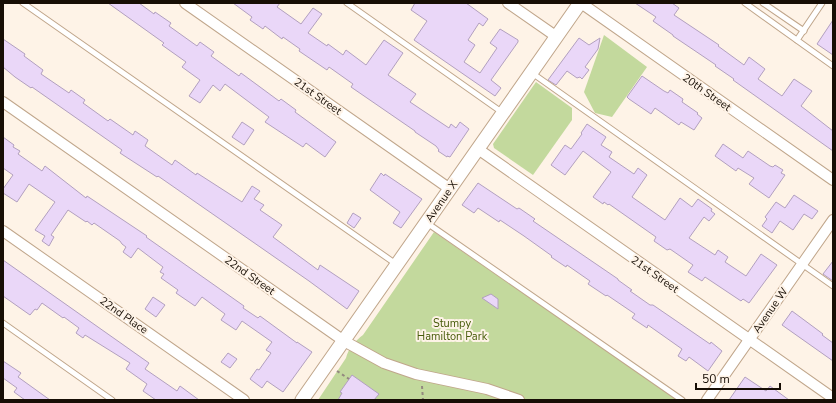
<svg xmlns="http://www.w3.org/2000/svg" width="836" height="403" viewBox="0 0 836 403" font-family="'Nunito Sans',sans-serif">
<rect width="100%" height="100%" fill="#fef3e7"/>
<g fill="#c3d99d">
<path d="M604 35 647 67 612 117 595 113 584 92Z"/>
<path d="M536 82 572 108V120L533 175 494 148 493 144Z"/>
<path d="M434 232 679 400H318L346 358C348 349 356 340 363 335Z"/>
</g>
<g fill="#ead7f8" stroke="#b2a0bf">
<path d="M108 3H139L154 14 155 12 171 23 169 26 197 46 200 42 214 52 211 56 239 76 241 73 279 101 281 99 296 110 295 112 336 142 325 157 306 143 303 147 265 122 269 117 225 84 220 91 213 85 200 103 189 96 200 80 182 67 186 62 162 45 164 43Z"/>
<path d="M233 3H280L277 7 301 24 313 8 322 14 308 33 327 46 328 44 343 55 346 50 366 65 384 40 403 53 388 75 416 94 410 102 449 128 451 124 456 128 460 122 469 129 450 157 447 156V157L438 151 439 150 436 146 415 132V131L351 87 353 84 329 67 327 70 299 51 300 49 283 37 282 39 265 26 263 29 250 20 252 17 248 14Z"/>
<path d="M415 3H466L488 19 483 26 479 23 468 40 475 45 464 62 480 73 497 48 490 43 500 29 518 40V42L491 80 501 88 495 96 414 40 427 21 411 10Z"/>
<path d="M635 3H672L679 8 674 15 719 45 718 46 744 65 749 57 765 69 758 79 782 96 794 79 812 91 801 106 833 131V151L733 80 734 79 715 66 716 65 673 36V35L653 21 656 17Z"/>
<path d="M833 20V55L817 44Z"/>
<path d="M579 38 589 45 600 38 598 49 585 67 589 70 582 79 580 77 577 78 567 71 556 85 548 80Z"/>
<path d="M3 39 25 54 24 56 43 70 41 74 69 93 71 90 85 100 83 103 108 121 110 119 133 135 135 131 148 140 145 146 172 165 175 160 196 175 197 173 242 202 252 186 260 191 254 199 264 205 260 210 282 225 273 237 318 270 320 265 359 291 347 309 309 281 158 176 157 177 120 153 122 150 32 87 31 88 15 77 3 67Z"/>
<path d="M642 76 664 91 668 93 670 90 683 99 682 102 698 113 697 114 702 118 694 130 681 122 679 125 655 108 651 114 629 99 627 97Z"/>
<path d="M242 122 254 130 244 145 232 137Z"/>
<path d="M587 124 606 137 601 145 612 152 609 157 634 174 638 168 647 175 632 197 665 220 680 198 692 207 698 199 712 209 711 211 715 214 709 221 704 217 689 238 715 255 718 250 728 257 725 262 746 276 761 254 777 265 749 303 743 299 741 301 705 277 702 281 688 272 693 265 670 249 667 250 654 241 656 237 609 204 608 205 604 202 603 204 593 197 611 172 583 151 565 175 551 165 565 145 571 149 582 134 581 133Z"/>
<path d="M3 137 14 145 13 147 20 151 18 154 42 171 45 166 86 198 87 196 147 236 146 237 244 306 243 308 258 318 260 316 297 343V342L312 352 283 392 267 381 262 388 250 379 257 369 259 370 271 353 266 350 272 342 242 321 236 330 221 320 225 314 202 297 195 306 176 293 178 290 161 278 164 274 160 272 163 267 138 248 131 258 123 252 126 247 122 244 120 241 94 223 92 225 87 221 86 222 68 210 51 235 54 237 49 246 42 241 45 236 35 230 55 202 29 184 17 202 3 193V189L13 175 3 168Z"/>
<path d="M723 144 743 158 748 151 770 166 773 167 775 165 783 170 781 173 785 175 769 198 749 184 754 178 738 168 736 171 715 156Z"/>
<path d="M381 173 384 176 385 174 422 199 401 228 393 223 400 212 370 190Z"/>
<path d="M478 183 517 209 519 208 535 219 533 221 618 279V280L632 290 630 291 650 305H653L710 344 711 342 722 351 708 371 689 357 686 361 678 356 682 349 648 325 647 328 632 318 635 314 607 295 606 296 588 284 590 281 567 265 566 267 551 257 552 256 524 236 500 220 499 222 478 208 474 213 462 205Z"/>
<path d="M794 195 818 211 812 219 804 214 793 230 780 221 772 233 762 226 767 219 765 217 776 202 785 208Z"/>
<path d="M353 213 361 218 354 228 347 223Z"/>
<path d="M3 260 149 363 145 369 177 391 180 386 199 400H156L143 391 147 384 126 369 130 363 85 335 83 338 76 333 79 328 64 317 63 318 42 303 37 310 35 309 30 315 3 296Z"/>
<path d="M833 261V281L823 274Z"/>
<path d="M491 294 498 299V309L482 298Z"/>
<path d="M153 297 165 305 156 317 145 309Z"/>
<path d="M792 311 823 334 822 335 833 343V361L782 325Z"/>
<path d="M228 353 237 359 230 368 221 362Z"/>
<path d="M3 361 21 373 18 377 50 400H25L14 392 17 388 3 378Z"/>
<path d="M352 375 379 394 374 400H338L342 393 340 392Z"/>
<path d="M745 377 766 391 770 386 789 400H729Z"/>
</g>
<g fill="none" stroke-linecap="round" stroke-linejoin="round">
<g stroke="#c0a68b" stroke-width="7">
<g id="service">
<path d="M23 3 396 264"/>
<path d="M347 3 503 113"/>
<path d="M745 3 833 66"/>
<path d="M763 3 804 31"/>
<path d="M797 40 822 3"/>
<path d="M532 73 833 286"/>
<path d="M427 223 682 400"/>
<path d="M3 323 112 400"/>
</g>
</g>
<g stroke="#c0a68b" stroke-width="12">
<g id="minor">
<path d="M185 3 450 189"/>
<path d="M508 3 557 37"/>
<path d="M581 3 833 180"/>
<path d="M3 102 344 341 384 363 416 374 487 389 519 400"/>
<path d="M478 149 833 398"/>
<path d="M3 231 244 400"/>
<path d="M707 400 833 220"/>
</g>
</g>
<g stroke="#c0a68b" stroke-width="15">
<path id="tertiary" d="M302 400 580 3"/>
</g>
<g stroke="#93897f" stroke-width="2" stroke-dasharray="3 3" stroke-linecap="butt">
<path d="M337 371 349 379"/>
<path d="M422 386 423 400"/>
</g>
<use href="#service" stroke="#fff" stroke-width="5"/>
<use href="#minor" stroke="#fff" stroke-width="10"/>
<use href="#tertiary" stroke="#fff" stroke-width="13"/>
</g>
<g text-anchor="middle" stroke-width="4" stroke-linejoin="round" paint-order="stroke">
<g font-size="11" fill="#170e05" stroke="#fef3e7">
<text transform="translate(707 92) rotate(35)" y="4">20th Street</text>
<text transform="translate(318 96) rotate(35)" y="4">21st Street</text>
<text transform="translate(441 201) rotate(-55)" y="4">Avenue X</text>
<text transform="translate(655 274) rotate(35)" y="4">21st Street</text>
<text transform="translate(250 275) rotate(35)" y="4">22nd Street</text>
<text transform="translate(770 310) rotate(-55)" y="4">Avenue W</text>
<text transform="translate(124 315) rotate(35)" y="4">22nd Place</text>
</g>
<g font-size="11" fill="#475c0a" stroke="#fef3e7">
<text x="452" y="327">Stumpy<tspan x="452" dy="13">Hamilton Park</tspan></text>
</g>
</g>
<rect width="836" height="403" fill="none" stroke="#170e05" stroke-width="8"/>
<path d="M696 383v6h84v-6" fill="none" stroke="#170e05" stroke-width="2"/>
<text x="702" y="383" font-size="12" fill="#170e05" stroke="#fef3e7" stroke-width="3" paint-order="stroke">50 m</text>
</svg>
